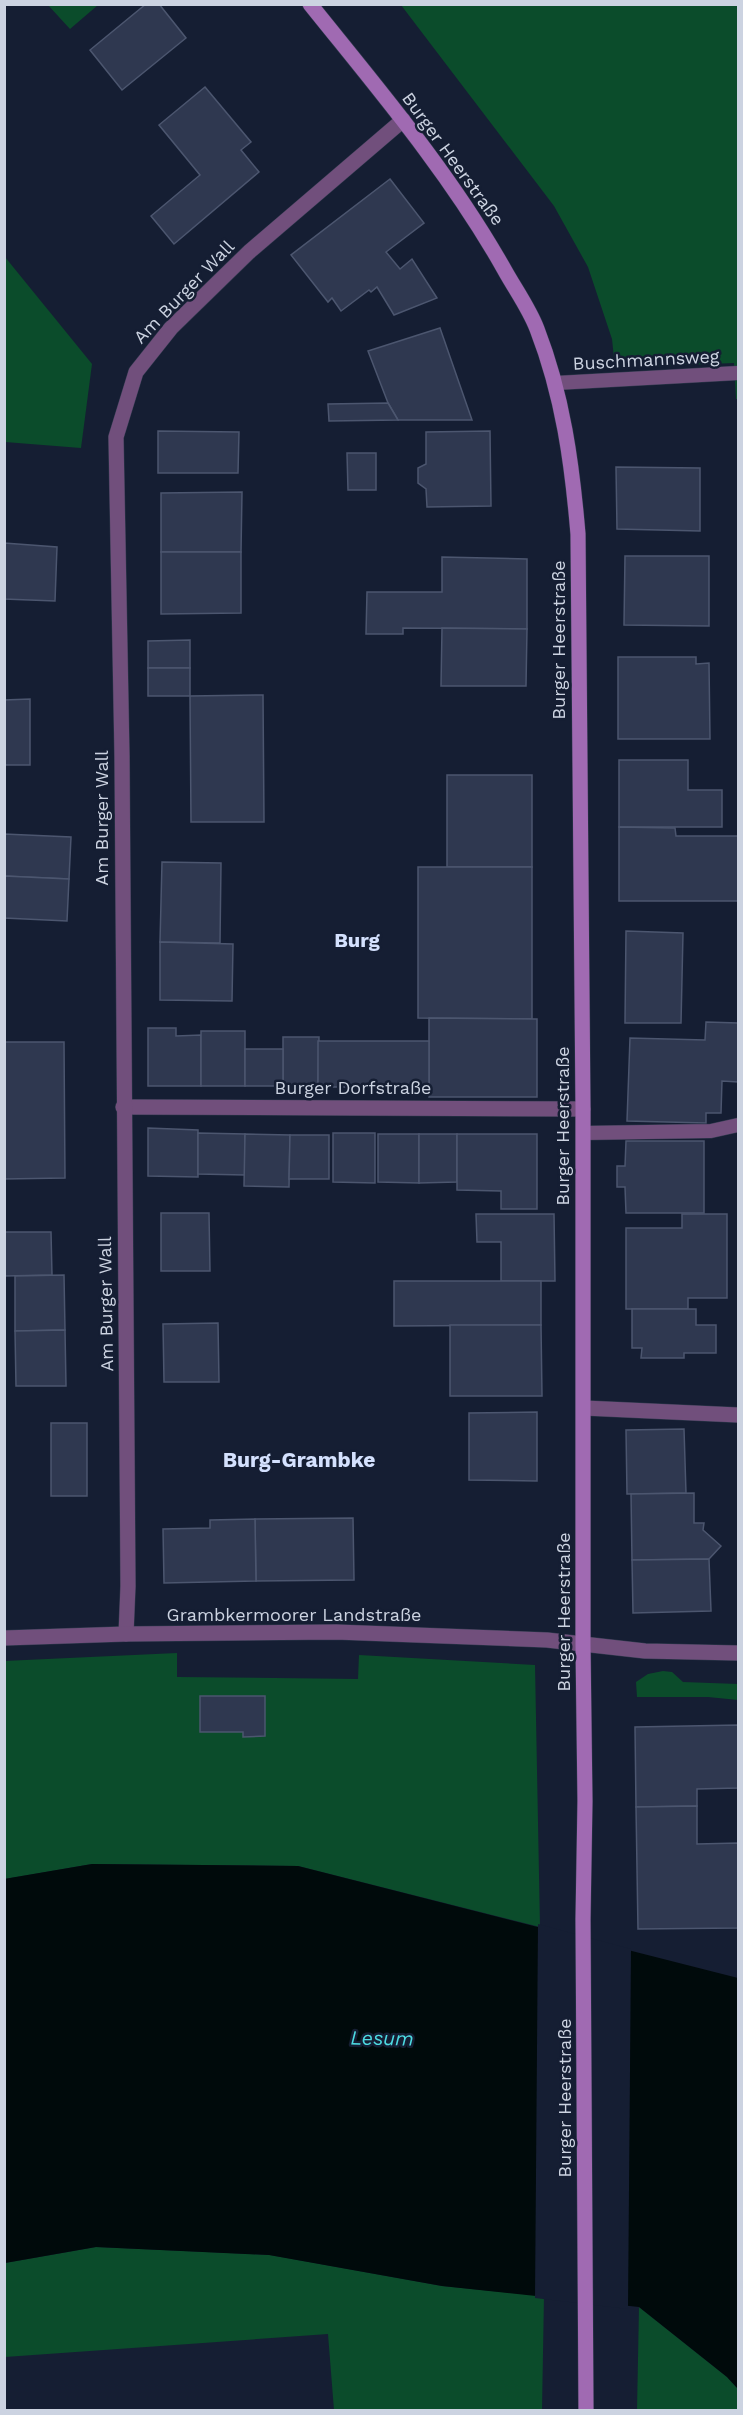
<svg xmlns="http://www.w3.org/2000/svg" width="743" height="2415" viewBox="0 0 743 2415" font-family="'Work Sans',sans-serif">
<rect width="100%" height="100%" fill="#151e33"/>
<g fill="#0b4c2b">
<path d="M48 5H47H98L70 29Z"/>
<path d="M401 5H738V399H736L734 363 615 368 612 339 588 267 554 206Z"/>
<path d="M5 257 92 364 81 448 5 442Z"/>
<path d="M177 1653V1677L358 1679 359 1655 535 1665 540 1927 298 1866 92 1864 5 1879 4 1661Z"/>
<path d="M663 1671 672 1672 683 1682 738 1684V1700L708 1697H637L636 1682 648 1674Z"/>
<path d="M96 2247 270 2255 442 2286 544 2296 542 2410H334L328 2334 5 2357V2263Z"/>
<path d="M639 2307 727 2377 738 2389V2410H637Z"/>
</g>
<path fill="#000a0b" d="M92 1864 298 1866 738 1978V2389L727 2377 639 2307 442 2286 269 2255 96 2247 5 2263 4 1879Z"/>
<path fill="#151e33" d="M538 1924 631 1949 628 2309 535 2298Z"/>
<g fill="#2f3850" stroke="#4c566f" stroke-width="1.5">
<path d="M146 4H159L186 38 122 90 90 50Z"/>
<path d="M205 87 251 142 241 150 259 172 174 244 151 216 200 175 159 125Z"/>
<path d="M390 179 424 223 386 252 400 269 412 259 437 298 394 315 377 287 371 292 369 290 341 311 332 298 328 302 291 255Z"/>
<path d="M440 328 472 420H398L388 403 368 351Z"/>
<path d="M388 403 398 420 329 421 328 404Z"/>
<path d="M158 431 239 432 238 473H158Z"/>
<path d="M490 431 491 506 427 507 426 489 418 483V468L426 464V432Z"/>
<path d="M347 453H376V490H348Z"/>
<path d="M616 467 700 468V531L617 529Z"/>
<path d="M242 492 241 552H161V493Z"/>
<path d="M4 543 57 547 55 601 4 599Z"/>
<path d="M161 552H241V613L161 614Z"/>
<path d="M625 556H709V626L624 625Z"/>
<path d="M442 557 527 559V629L403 628V634H366L367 592H442Z"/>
<path d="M442 628 527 629 526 686H441Z"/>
<path d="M190 640V668H148V641Z"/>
<path d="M618 657H696V664L709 663 710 739H618Z"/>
<rect x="148" y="668" width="42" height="28"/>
<path d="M263 695 264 822H191L190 696Z"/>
<path d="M30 699V765H4V700Z"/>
<path d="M619 760H688V790H722V827H619Z"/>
<rect x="447" y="775" width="85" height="92"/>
<path d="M619 827 675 828 676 836H738V901H619Z"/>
<path d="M4 834 71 837 69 879 4 876Z"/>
<path d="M162 862 221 863 220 943 160 942Z"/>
<path d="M418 867H532V1019L418 1018Z"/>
<path d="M4 876 69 879 67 921 4 918Z"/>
<path d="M626 931 683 933 681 1023H625Z"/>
<path d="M160 942 233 944 232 1001 160 1000Z"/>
<path d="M429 1018 537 1019V1097H429Z"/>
<path d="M706 1022 738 1023V1082L722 1081 721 1113H706V1123L627 1121 630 1038 705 1040Z"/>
<path d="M148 1028H176V1036L201 1035V1086H148Z"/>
<rect x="201" y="1031" width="44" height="55"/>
<path d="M283 1037H319L318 1087 283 1086Z"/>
<rect x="318" y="1041" width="111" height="46"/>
<path d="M4 1042H64L65 1178 4 1179Z"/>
<rect x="245" y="1049" width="38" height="37"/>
<path d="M148 1128 198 1130V1177L148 1176Z"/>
<path d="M198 1133 245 1134V1175L198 1174Z"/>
<path d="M333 1133H375V1183L333 1182Z"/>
<path d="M245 1134 290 1135 289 1187 244 1186Z"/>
<path d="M378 1134H419V1183L378 1182Z"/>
<path d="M419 1134H457V1182L419 1183Z"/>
<path d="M457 1134H537V1209H501V1191L457 1190Z"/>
<path d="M290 1135H329V1179H289Z"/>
<path d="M626 1141H704V1213H626L625 1187H617V1166H625Z"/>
<path d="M161 1213H209L210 1271H161Z"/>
<path d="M476 1214H554L555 1281H501V1242H477Z"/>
<path d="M682 1214H727V1298H688V1309H626V1228H682Z"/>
<path d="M4 1232H51L52 1275 4 1276Z"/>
<path d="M64 1275 65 1330 15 1331V1276Z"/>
<path d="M394 1281H541V1325L394 1326Z"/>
<path d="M632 1309H696V1325H716V1353H684V1358H641L642 1348H632Z"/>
<path d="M218 1323 219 1382H164L163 1324Z"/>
<path d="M450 1325H541L542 1396H450Z"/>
<path d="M65 1330 66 1386H16L15 1331Z"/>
<path d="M537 1412V1481L469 1480V1413Z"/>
<rect x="51" y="1423" width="36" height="73"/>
<path d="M684 1429 686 1493 627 1494 626 1430Z"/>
<path d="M694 1493V1523H704L703 1530 721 1546 709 1559 632 1560 631 1494Z"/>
<path d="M353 1518 354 1580 256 1581 255 1519Z"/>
<path d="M255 1519 256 1581 164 1583 163 1529 210 1528V1520Z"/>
<path d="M709 1559 711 1611 633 1613 632 1560Z"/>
<path d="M200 1696H265V1736L243 1737V1732H200Z"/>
<path d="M738 1725V1788L697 1789V1806L636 1807 635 1727Z"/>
<path d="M697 1806V1844L738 1843V1928L638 1929 636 1807Z"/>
</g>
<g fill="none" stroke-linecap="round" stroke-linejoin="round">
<g stroke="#323b4f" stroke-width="15">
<g id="service">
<path d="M556 383 738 373"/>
<path d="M583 1133 711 1131 738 1125"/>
</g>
</g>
<g stroke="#323b4f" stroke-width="16">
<g id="minor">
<path d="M123 1107 583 1109"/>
<path d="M584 1408 738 1415"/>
<path d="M126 1634 128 1586 122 756 116 437 136 372 171 328 249 252 403 120"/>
<path d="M4 1638 126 1634 336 1632 547 1640 645 1651 738 1653"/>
</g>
</g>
<g stroke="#323b4f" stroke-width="16">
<path id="secondary" d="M310 4C379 90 450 173 504 269 515 289 529 308 537 329 563 396 572 463 578 534L583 1109V1645L585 1801 583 1919 586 2410"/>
</g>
<use href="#service" stroke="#714f7c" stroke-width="14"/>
<use href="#minor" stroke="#714f7c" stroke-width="15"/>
<use href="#secondary" stroke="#a06ab2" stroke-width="15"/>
</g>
<g text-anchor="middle" stroke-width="5" stroke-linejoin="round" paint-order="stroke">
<g font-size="18" fill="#ccd3e1" stroke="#151e33">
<text transform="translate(453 159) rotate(54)" y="6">Burger Heerstraße</text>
<text transform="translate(184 292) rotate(-46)" y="6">Am Burger Wall</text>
<text transform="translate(646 360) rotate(-3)" y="6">Buschmannsweg</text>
<text transform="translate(559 640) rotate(-90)" y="6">Burger Heerstraße</text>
<text transform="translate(102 818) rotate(-90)" y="6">Am Burger Wall</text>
<text x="353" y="1094">Burger Dorfstraße</text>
<text transform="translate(563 1126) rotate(-90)" y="6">Burger Heerstraße</text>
<text transform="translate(106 1304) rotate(-91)" y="6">Am Burger Wall</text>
<text transform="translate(564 1612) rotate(-90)" y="6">Burger Heerstraße</text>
<text x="294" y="1621">Grambkermoorer Landstraße</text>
<text transform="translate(565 2098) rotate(-90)" y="6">Burger Heerstraße</text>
</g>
<g font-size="20" font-weight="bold" fill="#d4e1fe" stroke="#151e33">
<text x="357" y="947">Burg</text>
</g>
<g font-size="20" font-style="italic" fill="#4ddae2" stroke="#151e33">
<text transform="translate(382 2038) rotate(1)" y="7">Lesum</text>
</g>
<g font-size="21" font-weight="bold" fill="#d4e1fe" stroke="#151e33">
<text x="299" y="1467">Burg-Grambke</text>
</g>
</g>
<rect width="743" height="2415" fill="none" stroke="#ccd3e1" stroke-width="12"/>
</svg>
